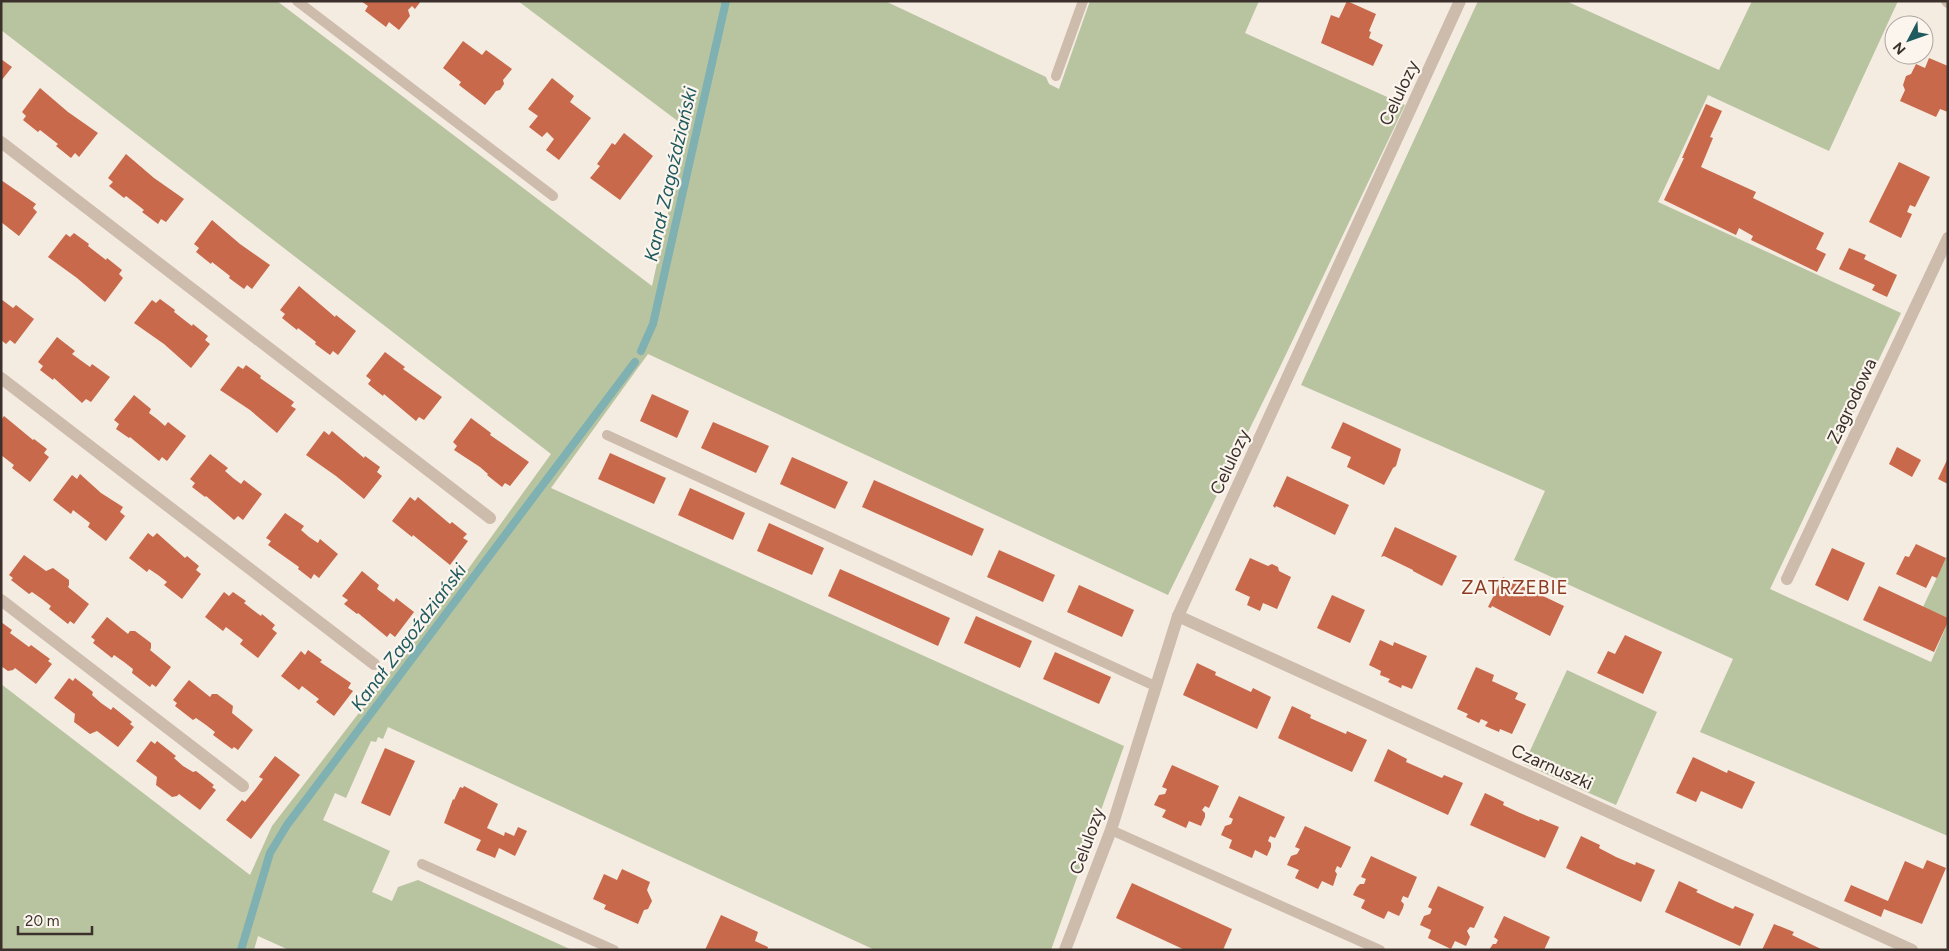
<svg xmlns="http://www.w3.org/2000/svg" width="1949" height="951" viewBox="0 0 1949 951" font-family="Figtree,sans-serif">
<rect width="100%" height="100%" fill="#f4ebe1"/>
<g fill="#b8c4a0">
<path d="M1 1H277L652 286 687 128 518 1H885L1046 77 1049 84 1059 89 1090 1H1259L1245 33 1405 105 1278 371 1168 595 648 354 551 488 1124 746 1051 950H875L388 727 383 739 378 737 376 742 371 741 346 798 335 793 323 820 390 851 372 892 392 901 398 887 418 880 572 950H289L258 936 254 950H1V684L250 875 272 826 448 597 551 454 1 30Z"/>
<path d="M1478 1H1566L1719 70 1752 1H1898L1829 151 1708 95 1658 202 1901 313 1770 589 1931 662 1948 622V836L1700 732 1733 659 1514 560 1545 491 1301 385Z"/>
<path d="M1948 554V618L1923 607Z"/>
<path d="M1567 670 1657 712 1616 805 1524 764Z"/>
</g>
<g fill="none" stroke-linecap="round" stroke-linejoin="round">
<g stroke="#7fb0b2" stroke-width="8">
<path d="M641 351 653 324 726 1"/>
<path d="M241 950 270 853 287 825 635 362"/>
</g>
</g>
<g fill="#c8694b">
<path d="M361 1H421L415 9 412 6 408 10 410 16 399 30 389 22 386 27 365 11 368 6Z"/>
<path d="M1347 1 1376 14 1369 31 1371 32 1369 38 1383 45 1373 66 1321 43 1331 15 1339 18Z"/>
<path d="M463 41 482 55 486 50 512 69 503 80 504 84 500 90 496 91 485 105 459 85 461 82 443 68Z"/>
<path d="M1929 58 1948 66V112L1940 109 1936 117 1900 101 1905 90 1903 85 1906 76 1911 74 1916 64 1925 68Z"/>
<path d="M1 59 12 67 1 81Z"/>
<path d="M552 78 574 96 570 102 591 118 559 160 546 150 554 139 547 132 542 137 529 127 538 116 528 109Z"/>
<path d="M40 88 68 112 98 133 79 157 75 153 71 158 56 146 58 144 40 130 38 132 23 120 26 116 22 112Z"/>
<path d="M1706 104 1722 111 1710 137 1713 138 1701 167 1756 192 1753 198 1824 233 1816 249 1826 254 1817 272 1751 240 1753 236 1739 228 1736 235 1664 200 1684 158H1682Z"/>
<path d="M624 133 653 156 620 200 590 178 600 166 597 164 605 153 612 143 615 145Z"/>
<path d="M126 154 154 178 184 199 166 222 161 219 158 224 142 212 144 210 126 196 124 198 109 186 113 182 108 178Z"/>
<path d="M1899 162 1930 177 1915 207 1910 205 1907 212 1912 214 1901 238 1869 222Z"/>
<path d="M1 180 36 204 33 208 37 212 19 236 1 222Z"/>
<path d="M212 220 240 244 270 265 252 289 247 285 244 289 229 278 230 276 212 262 211 264 196 252 199 248 194 244Z"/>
<path d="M74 233 89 244 88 246 106 260 107 258 122 270 119 274 123 278 105 302 77 278 48 257 66 234 70 237Z"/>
<path d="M1849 248 1866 255 1864 259 1897 275 1887 297 1872 290 1875 285 1839 269Z"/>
<path d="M299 286 335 317 336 315 356 331 338 355 333 351 330 355 315 344 316 342 298 328 297 330 282 318 285 314 280 310Z"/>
<path d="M1 299 13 308 16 305 34 319 15 344 10 340 6 344 1 340Z"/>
<path d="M160 299 175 310 174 312 192 326 193 324 208 336 205 340 210 344 191 368 164 344 134 323 152 300 156 303Z"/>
<path d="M57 337 75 351 72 354 90 367 92 364 110 377 91 402 86 399 82 403 54 378 53 380 40 370 43 366 38 362Z"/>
<path d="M385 352 405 367 403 369 442 397 424 420 419 417 416 421 384 394 383 396 368 384 371 380 366 376Z"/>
<path d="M246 365 261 376 260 378 294 402 291 406 296 409 277 433 250 410 220 390 238 366 243 369Z"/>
<path d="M652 394 689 411 677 438 640 421Z"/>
<path d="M134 395 151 409 149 413 157 419 165 426 168 422 186 436 167 461 162 457 159 461 130 437 129 438 116 429 119 424 114 420Z"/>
<path d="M4 416 33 440 34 439 47 449 44 453 49 457 30 482 12 468 14 465 1 455V420Z"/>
<path d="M471 418 491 433 490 435 529 462 510 486 505 483 502 487 487 475 488 474 480 467 454 450 457 446 453 442Z"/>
<path d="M713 422 769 446 756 473 701 448Z"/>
<path d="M1343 422 1401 449 1396 466 1393 468 1384 485 1347 467 1351 457 1331 448Z"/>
<path d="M324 431 329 435 332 431 364 458 365 456 380 467 377 472 382 476 364 499 336 476 306 455Z"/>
<path d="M1897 447 1921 460 1912 477 1889 464Z"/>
<path d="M610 453 666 478 654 504 598 479Z"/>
<path d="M210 454 228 468 225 471 233 478 241 484 244 480 262 494 243 520 238 516 234 520 206 496 205 497 192 487 195 483 190 479Z"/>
<path d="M792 457 848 482 835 509 780 484Z"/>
<path d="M1948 458V484L1938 479Z"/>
<path d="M80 474 101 493 123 507 120 512 125 516 106 541 88 527 90 523 73 510 71 514 53 500 72 475 77 479Z"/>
<path d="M1287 476 1349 505 1335 535 1276 506 1275 508 1273 506Z"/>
<path d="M874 480 984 529 972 556 862 507Z"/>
<path d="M690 488 745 513 733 540 678 515Z"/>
<path d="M410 497 415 501 418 497 450 524 452 522 467 534 463 538 468 541 450 565 413 535 412 537 392 521Z"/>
<path d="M285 513 304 526 301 530 309 537 318 543 320 539 338 554 319 578 314 574 311 579 298 569 299 567 268 545 271 541 266 538Z"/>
<path d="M769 523 824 548 812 575 757 551Z"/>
<path d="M1395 527 1457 556 1442 586 1413 571V570L1384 556 1381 557Z"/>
<path d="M148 533 153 537 157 533 185 558 187 556 199 566 196 570 201 574 182 599 164 585 167 582 158 575 149 569 147 572 129 558Z"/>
<path d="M1916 544 1946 558 1937 578 1932 576 1926 588 1896 574 1905 556 1909 557Z"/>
<path d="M1832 548 1865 563 1848 601 1815 585Z"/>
<path d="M999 550 1055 575 1043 602 987 577Z"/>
<path d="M24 555 46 571 53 568 69 580V585L68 587 89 604 74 624 70 621 68 624 49 609 51 606 42 599 32 592 29 594 11 580 13 578 9 575Z"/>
<path d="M1250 558 1268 566 1272 564 1278 567 1279 571 1291 577 1277 609 1263 603 1260 611 1247 605 1250 597 1235 590Z"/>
<path d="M840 569 950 618 938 646 828 596Z"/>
<path d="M362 571 379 585 377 589 385 595 394 602 396 598 414 612 395 637 390 633 387 637 358 613 357 614 344 604 348 600 342 596Z"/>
<path d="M1503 577 1564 606 1550 636 1492 606 1491 608 1488 607Z"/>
<path d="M1079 585 1134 610 1122 637 1067 612Z"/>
<path d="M1879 586 1948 618V622L1934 652 1863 620Z"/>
<path d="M224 592 229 596 233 592 246 601 244 603 253 610 261 616 262 614 275 625 272 629 277 633 258 658 240 644 243 640 226 627 223 631 205 617Z"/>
<path d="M1332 595 1365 610 1350 643 1317 628Z"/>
<path d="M976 616 1032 641 1020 668 964 643Z"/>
<path d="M107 617 128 634 130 631H135L151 643V648L150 650 171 667 156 687 152 684 150 687 132 673 133 669 124 662 114 655 112 658 93 643 95 640 91 637Z"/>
<path d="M1 622 12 630 10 633 29 647 31 645 50 659 48 661 52 664 36 684 15 668 13 670 8 671 1 666Z"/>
<path d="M1625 635 1662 652 1643 694 1597 673 1608 651 1615 654Z"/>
<path d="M1380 640 1393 646 1394 642 1427 656 1412 689 1402 685 1401 688 1388 682 1390 679 1380 675 1381 671 1369 665Z"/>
<path d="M308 650 322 660 320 662 351 683 348 688 353 691 334 716 316 702 319 699 302 686 299 690 281 676 301 651 305 655Z"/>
<path d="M1055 652 1111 677 1099 704 1043 679Z"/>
<path d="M1197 663 1216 672 1215 675 1251 692 1253 688 1271 697 1257 729 1183 695Z"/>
<path d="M1476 667 1494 675 1492 681 1518 693 1515 699 1526 704 1512 734 1500 729 1499 732 1485 726 1488 722 1481 719 1479 723 1466 717 1468 714 1457 709Z"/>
<path d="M69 678 73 681 75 678 93 692 92 695 101 703 111 710 113 707 132 722 130 724 134 727 118 747 97 731 90 734 74 722 75 714 54 698Z"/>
<path d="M189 680 210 697 212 694H217L233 706 232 713 253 730 238 750 234 747 232 749 213 735 215 732 206 725 196 718 193 720 175 706 177 703 173 700Z"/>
<path d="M1292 706 1311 715 1310 718 1346 734 1347 731 1367 740 1352 772 1278 738Z"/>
<path d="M151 741 155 744 157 741 176 756 174 758 183 766 193 772 196 771 214 785 212 787 216 790 200 810 179 794 177 796 172 797 156 785 157 777 136 761Z"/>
<path d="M385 748 415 761 390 816 361 803Z"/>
<path d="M1388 749 1407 759 1406 762 1442 778 1444 775 1463 783 1448 815 1374 781Z"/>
<path d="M275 756 300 775 251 839 226 820 242 800 245 802 254 791 263 779 259 777Z"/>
<path d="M1693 757 1727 773 1728 770 1755 782 1742 809 1701 791 1696 802 1676 793Z"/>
<path d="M1172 765 1219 786 1209 808 1205 806 1202 810 1205 813V817L1201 826 1189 821 1186 828 1162 817 1166 810 1154 805 1159 795 1165 794 1167 789 1162 787Z"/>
<path d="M464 786 498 804 487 828 504 836 505 832 514 836 518 827 527 831 515 856 499 848 495 858 476 850 481 840 444 823 453 799 454 800 460 787 463 788Z"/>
<path d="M1485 793 1504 802 1503 805 1520 813 1539 821 1540 819 1559 827 1545 858 1470 825Z"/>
<path d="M1239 796 1285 817 1275 838 1270 836 1268 841 1271 843V847L1267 856 1255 850 1252 858 1229 848 1232 840 1221 835 1225 826 1231 824 1233 819 1229 817Z"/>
<path d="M1305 826 1351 847 1341 868 1337 866 1335 871 1337 874 1333 886 1322 881 1318 889 1295 878 1299 870 1287 865 1291 856 1297 854 1300 849 1295 847Z"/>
<path d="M1581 836 1600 845 1599 848 1616 857 1635 865 1636 862 1655 870 1641 902 1566 868Z"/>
<path d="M1371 856 1417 877 1408 898 1403 896 1401 901 1404 904 1403 908 1399 916 1388 911 1384 919 1373 914 1361 908 1365 900 1353 895 1357 887 1360 884H1364L1366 879 1361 877Z"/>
<path d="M1927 860 1946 868 1922 924 1884 909 1881 917 1844 901 1851 885 1888 901 1905 861 1923 869Z"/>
<path d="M622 869 650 882 647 890 652 901 648 909 644 910 638 924 604 909 606 905 593 899 604 874 617 880Z"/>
<path d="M1679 881 1698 890 1696 892 1715 901 1733 909 1735 906 1754 914 1740 946 1665 912Z"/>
<path d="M1132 883 1232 929 1223 950H1185L1116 918Z"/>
<path d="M1438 886 1484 907 1474 928 1470 927 1467 931 1470 937 1466 946 1455 941 1451 949 1428 938 1431 930 1420 925 1424 916 1430 914 1432 909 1428 907Z"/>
<path d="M721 915 758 932 755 941 768 947 767 950H705Z"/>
<path d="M1504 916 1550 937 1544 950H1489L1493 944H1496L1498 940 1494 937Z"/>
<path d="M1774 924 1794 932 1792 935 1823 950H1762Z"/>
</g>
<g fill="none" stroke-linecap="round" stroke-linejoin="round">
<g stroke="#cdbbac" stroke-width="10">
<path d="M297 1 553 196"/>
<path d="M1056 76 1083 1"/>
<path d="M607 435 1155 686"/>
<path d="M1111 830 1380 950"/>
<path d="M422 864 614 950"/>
</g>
<g stroke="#cdbbac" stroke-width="12">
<path d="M1947 1 1948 2"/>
<path d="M1 142 490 518"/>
<path d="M1 378 374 664"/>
<path d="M1787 579 1948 238"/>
<path d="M1 600 243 786"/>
<path d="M1178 616 1912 950"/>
<path d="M1065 950 1111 830 1178 616 1460 1"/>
</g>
</g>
<g text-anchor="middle" stroke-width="4.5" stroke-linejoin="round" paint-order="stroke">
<g font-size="18" fill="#3b302b" stroke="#fbf5ee">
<text transform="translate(1399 93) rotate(-65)" y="6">Celulozy</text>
<text transform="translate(1852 401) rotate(-65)" y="6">Zagrodowa</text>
<text transform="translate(1230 462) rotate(-65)" y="6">Celulozy</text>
<text transform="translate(1552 767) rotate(24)" y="6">Czarnuszki</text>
<text transform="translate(1087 841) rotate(-70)" y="6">Celulozy</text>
</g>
<g font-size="19" font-style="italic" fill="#1f5a5e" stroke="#fbf5ee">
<text transform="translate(670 174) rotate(-77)" y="7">Kanał Zagoździański</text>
<text transform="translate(408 637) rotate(-53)" y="7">Kanał Zagoździański</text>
</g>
<g font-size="19" letter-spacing="1" fill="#8c3b22" stroke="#fbf5ee">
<text x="1515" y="594">ZATRZEBIE</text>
</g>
</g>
<rect width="1949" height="951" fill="none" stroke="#3b302b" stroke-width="5"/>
<g transform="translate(1909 40) rotate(229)"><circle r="24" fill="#fbf5ee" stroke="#aea6a0"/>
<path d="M0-4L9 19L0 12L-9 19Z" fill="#1f5a5e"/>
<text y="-8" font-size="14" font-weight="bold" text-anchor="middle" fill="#3b302b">N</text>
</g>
<path d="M18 926v8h74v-8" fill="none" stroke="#3b302b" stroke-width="2.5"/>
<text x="25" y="926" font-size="15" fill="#3b302b" stroke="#fbf5ee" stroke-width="4" paint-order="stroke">20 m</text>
</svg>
